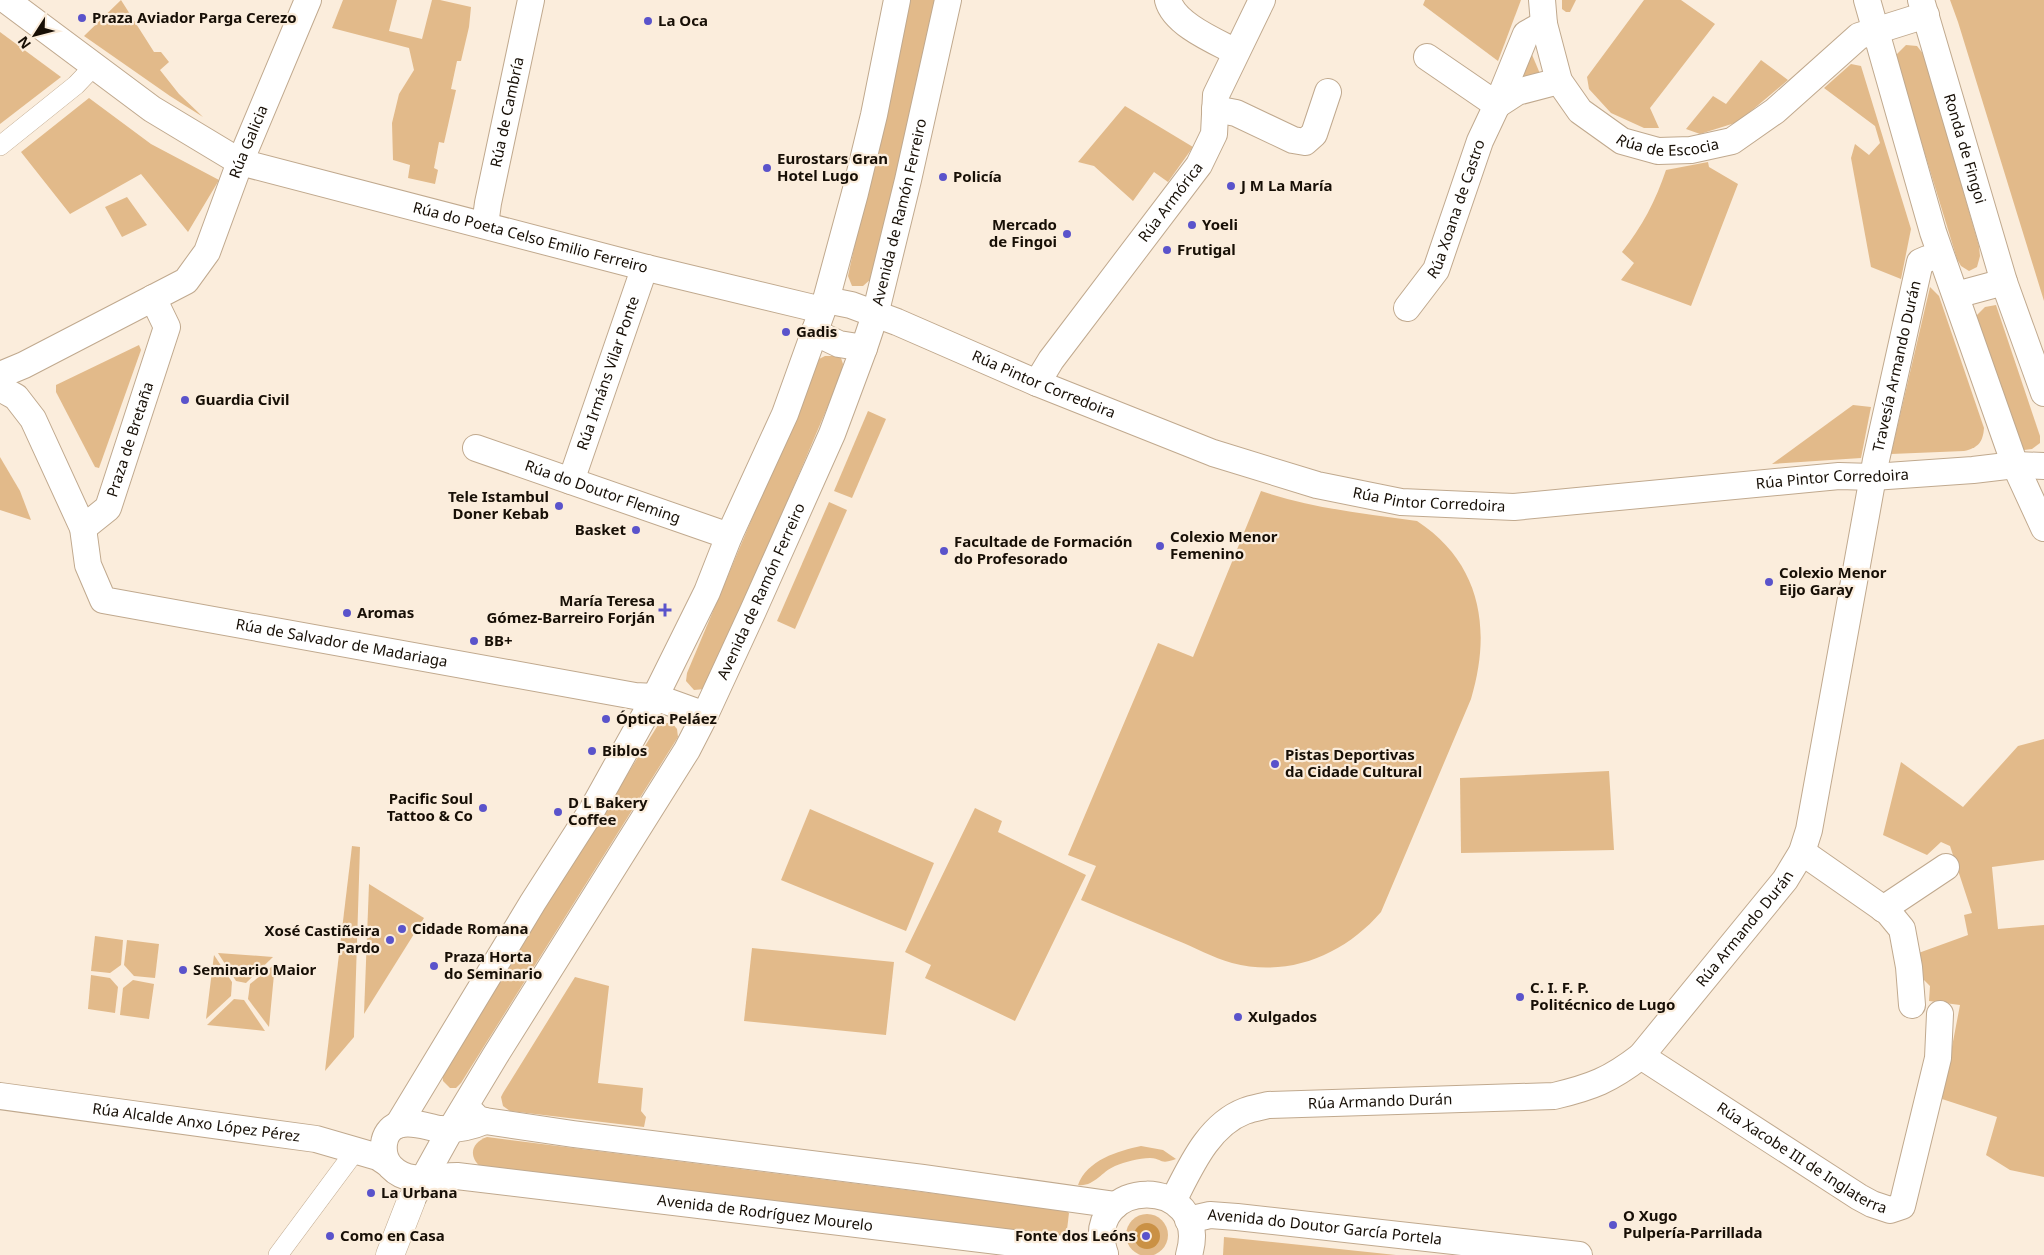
<svg xmlns="http://www.w3.org/2000/svg" width="2044" height="1255" viewBox="0 0 2044 1255" font-family="'Noto Sans',sans-serif">
<rect width="100%" height="100%" fill="#fbeddc"/>
<g fill="#e2ba8a">
<path d="M121 0 154 52H161L169 62 160 70 179 94 203 117 170 96 84 36Z"/>
<path d="M343 0H397L389 31 422 39 432 0H440L471 7 469 27 461 61H457L451 89 456 90 444 143 439 142 434 168 438 170 435 184 408 178 410 165 393 160 392 123 399 94 414 70 409 48 332 28Z"/>
<path d="M908 0H937L872 278 863 286H852L848 276Z"/>
<path d="M1425 0H1521L1498 61 1423 5Z"/>
<path d="M1562 0H1576L1570 12H1566L1562 9Z"/>
<path d="M1644 0H1681L1715 24 1650 108 1659 128H1644L1611 113 1589 89 1587 77Z"/>
<path d="M1950 0H2044V301L1958 22Z"/>
<path d="M0 32 61 77 0 124Z"/>
<path d="M1906 45 1917 46 1924 55 1979 246 1980 256 1977 267 1969 271 1961 266 1957 259 1899 69 1896 55Z"/>
<path d="M1530 50 1541 76 1521 77Z"/>
<path d="M1761 60 1788 80 1738 122 1700 134 1686 129 1713 96 1726 104Z"/>
<path d="M1851 64 1861 66 1911 229 1901 279 1871 267 1851 158 1855 144 1869 155 1880 143 1875 126 1824 88Z"/>
<path d="M89 98 151 144 219 180 188 232 141 174 70 214 21 152Z"/>
<path d="M1125 106 1193 147 1168 182 1154 172 1133 201 1094 166 1078 162Z"/>
<path d="M1708 162 1709 167 1738 184 1691 306 1621 280 1634 263 1622 252C1642 227 1656 200 1666 170Z"/>
<path d="M127 197 147 225 122 237 105 207Z"/>
<path d="M1930 287 1939 296 1984 428C1983 442 1978 448 1964 451L1891 454Z"/>
<path d="M1996 305 2040 436V443L2032 449 2024 450 2019 440 1974 318 1985 307Z"/>
<path d="M139 345 141 350 99 468 95 467 56 392V385Z"/>
<path d="M825 356H834L841 358 843 364 842 373 716 669 705 689 694 690 686 681 687 673 819 359Z"/>
<path d="M1853 405 1871 407 1861 458 1772 464Z"/>
<path d="M868 411 886 419 852 498 834 491Z"/>
<path d="M0 457 20 491 31 520 0 510Z"/>
<path d="M1261 491C1312 508 1365 514 1417 521 1481 563 1492 629 1471 699L1381 912C1344 955 1288 978 1232 963 1213 958 1194 947 1176 940 1144 927 1112 913 1081 900L1096 866 1068 855 1158 643 1193 657Z"/>
<path d="M829 502 847 510 795 629 777 621Z"/>
<path d="M664 723H672L677 729 678 737 461 1083 456 1088H450L443 1081 442 1072 658 725Z"/>
<path d="M2044 739V860L1992 867 1998 929 2044 925V1177L2010 1170 1986 1155 1997 1117 1942 1099 1960 1005 1929 1001 1930 986 1917 973 1913 955 1968 935 1964 915 1972 913 1950 846 1941 842 1927 855 1883 835 1901 762 1963 807 2018 746Z"/>
<path d="M1609 771 1614 850 1461 853 1460 778Z"/>
<path d="M975 808 1002 821 998 832 1086 875 1015 1021 925 978 931 965 905 952Z"/>
<path d="M810 809 934 863 906 931 781 880Z"/>
<path d="M352 846 360 847 354 1037 325 1071Z"/>
<path d="M369 884 424 918 364 1014Z"/>
<path d="M95 936 123 940 121 965 110 973 91 971Z"/>
<path d="M127 940 159 944 155 978 134 976 124 965Z"/>
<path d="M752 948 894 962 886 1035 744 1021Z"/>
<path d="M218 953 273 957 246 983 236 981Z"/>
<path d="M214 955 232 982 231 996 206 1019Z"/>
<path d="M275 964 269 1027 248 999 250 984Z"/>
<path d="M91 975 110 978 118 987 115 1013 88 1009Z"/>
<path d="M575 977 609 986 598 1083 643 1088 641 1111 646 1117 644 1127 510 1111 503 1106 501 1097 503 1093Z"/>
<path d="M133 980 154 984 149 1019 120 1015 123 988Z"/>
<path d="M234 999 244 1000 265 1031 207 1025Z"/>
<path d="M487 1137 1065 1210 1069 1213 1066 1238 483 1169C468 1158 470 1143 487 1137Z"/>
<path d="M1141 1146 1163 1150 1176 1159C1159 1165 1164 1159 1150 1158 1139 1158 1125 1162 1115 1166 1101 1172 1094 1187 1078 1185 1087 1160 1118 1151 1141 1146Z"/>
<circle cx="1147" cy="1235" r="21"/>
<path d="M1224 1237 1396 1255H1223Z"/>
</g>
<circle fill="#ca9145" cx="1147" cy="1236" r="13"/>
<g fill="none" stroke-linecap="round" stroke-linejoin="round">
<g stroke="#c0a98e" stroke-width="20">
<g id="pedestrian">
<path d="M0 146 76 85 95 65"/>
<path d="M278 1255 356 1150"/>
</g>
</g>
<g stroke="#c0a98e" stroke-width="28">
<g id="minor">
<path id="s1" d="M6 0 152 109 240 162 647 268 822 310"/>
<path d="M1168 0C1174 24 1215 41 1236 52"/>
<path id="s2" d="M1542 0 1544 24 1559 81 1580 111 1622 141 1658 151 1691 150 1732 141 1775 111 1859 36 1926 15"/>
<path d="M1867 0 1933 232 2015 465 2044 528"/>
<path id="s3" d="M1921 0 2004 282 2044 393"/>
<path d="M1427 57 1497 105"/>
<path d="M1497 105 1517 92 1559 81"/>
<path d="M1215 109 1236 113 1293 140 1305 142 1314 134 1328 92"/>
<path id="s4" d="M485 225 488 203 531 0"/>
<path d="M1956 295 2004 282"/>
<path id="s5" d="M826 300 851 305 897 322 1037 383 1213 453 1317 485 1401 502 1514 507 1839 476 1873 477 1973 470 2015 465 2044 466"/>
<path id="s6" d="M1407 308 1436 270 1480 141 1497 105 1526 34 1544 24"/>
<path d="M814 332 839 344 864 348"/>
<path id="s7" d="M0 375 24 365 186 281 207 252 240 162 308 0"/>
<path id="s8" d="M1037 383 1051 360 1199 165 1214 134 1216 95 1262 0"/>
<path id="s9" d="M0 388 16 397 33 419 83 528 88 565 103 600 635 696 655 697 705 715"/>
<path id="s10" d="M476 448 729 536"/>
<path id="s11" d="M571 481 642 275 647 268"/>
<path id="s12" d="M83 528 108 508 167 327 153 298"/>
<path d="M1802 852 1888 912 1902 929 1909 967 1912 1005"/>
<path d="M1883 909 1946 867"/>
<path id="s13" d="M1641 1056 1859 1197 1872 1204 1890 1210 1902 1206 1938 1058 1940 1014"/>
<path id="s14" d="M0 1096 316 1139 378 1157 387 1163"/>
<path d="M471 1112 478 1119 485 1121 573 1134 923 1178 1116 1205"/>
<path id="s15" d="M485 1121C471 1127 456 1130 440 1129 427 1127 411 1120 398 1125 381 1131 380 1155 391 1167 409 1186 435 1176 457 1176L1105 1254"/>
<path d="M398 1125 533 902 592 810 655 697 707 592 729 536 785 414 826 300 855 193 874 115 897 0"/>
<path id="s16" d="M411 1201 451 1129 495 1056 687 750 705 715 753 611 832 434 864 348 875 315 908 180 948 0"/>
<path id="s17" d="M1173 1201C1190 1168 1208 1125 1245 1111 1253 1108 1261 1107 1268 1105L1554 1096C1592 1087 1610 1080 1641 1056L1785 880 1802 852 1809 830 1876 460 1920 262 1927 259"/>
<path id="s18" d="M1188 1220 1210 1215 1237 1217 1579 1255"/>
<path d="M1105 1255C1080 1175 1213 1174 1189 1255"/>
</g>
</g>
<g stroke="#c0a98e" stroke-width="29">
<path id="tertiary" d="M390 1255 411 1201"/>
</g>
<use href="#pedestrian" stroke="#fff" stroke-width="19"/>
<use href="#minor" stroke="#fff" stroke-width="26"/>
<use href="#tertiary" stroke="#fff" stroke-width="28"/>
</g>
<g fill="#5a53cb" stroke="#fbeddc" stroke-width="2">
<circle cx="82" cy="18" r="5"/>
<circle cx="648" cy="21" r="5"/>
<circle cx="767" cy="168" r="5"/>
<circle cx="943" cy="177" r="5"/>
<circle cx="1231" cy="186" r="5"/>
<circle cx="1192" cy="225" r="5"/>
<circle cx="1067" cy="234" r="5"/>
<circle cx="1167" cy="250" r="5"/>
<circle cx="786" cy="332" r="5"/>
<circle cx="185" cy="400" r="5"/>
<circle cx="559" cy="506" r="5"/>
<circle cx="636" cy="530" r="5"/>
<circle cx="1160" cy="546" r="5"/>
<circle cx="944" cy="551" r="5"/>
<circle cx="1769" cy="582" r="5"/>
<path d="M662.5 602.5h5v5h5v5h-5v5h-5v-5h-5v-5h5z"/>
<circle cx="347" cy="613" r="5"/>
<circle cx="474" cy="641" r="5"/>
<circle cx="606" cy="719" r="5"/>
<circle cx="592" cy="751" r="5"/>
<circle cx="1275" cy="764" r="5"/>
<circle cx="483" cy="808" r="5"/>
<circle cx="558" cy="812" r="5"/>
<circle cx="402" cy="929" r="5"/>
<circle cx="390" cy="940" r="5"/>
<circle cx="434" cy="966" r="5"/>
<circle cx="183" cy="970" r="5"/>
<circle cx="1520" cy="997" r="5"/>
<circle cx="1238" cy="1017" r="5"/>
<circle cx="371" cy="1193" r="5"/>
<circle cx="1613" cy="1225" r="5"/>
<circle cx="330" cy="1236" r="5"/>
<circle cx="1146" cy="1236" r="5"/>
</g>
<g text-anchor="middle" stroke-width="4.5" stroke-linejoin="round" paint-order="stroke">
<g font-size="15" font-weight="bold" fill="#170f06" stroke="#fbeddc" text-anchor="start">
<text x="92" y="23">Praza Aviador Parga Cerezo</text>
<text x="658" y="26">La Oca</text>
<text x="777" y="164">Eurostars Gran<tspan x="777" dy="17">Hotel Lugo</tspan></text>
<text x="953" y="182">Policía</text>
<text x="1241" y="191">J M La María</text>
<text x="1057" y="230" text-anchor="end">Mercado<tspan x="1057" dy="17">de Fingoi</tspan></text>
<text x="1202" y="230">Yoeli</text>
<text x="1177" y="255">Frutigal</text>
<text x="796" y="337">Gadis</text>
<text x="195" y="405">Guardia Civil</text>
<text x="549" y="502" text-anchor="end">Tele Istambul<tspan x="549" dy="17">Doner Kebab</tspan></text>
<text x="626" y="535" text-anchor="end">Basket</text>
<text x="1170" y="542">Colexio Menor<tspan x="1170" dy="17">Femenino</tspan></text>
<text x="954" y="547">Facultade de Formación<tspan x="954" dy="17">do Profesorado</tspan></text>
<text x="1779" y="578">Colexio Menor<tspan x="1779" dy="17">Eijo Garay</tspan></text>
<text x="655" y="606" text-anchor="end">María Teresa<tspan x="655" dy="17">Gómez-Barreiro Forján</tspan></text>
<text x="357" y="618">Aromas</text>
<text x="484" y="646">BB+</text>
<text x="616" y="724">Óptica Peláez</text>
<text x="602" y="756">Biblos</text>
<text x="1285" y="760">Pistas Deportivas<tspan x="1285" dy="17">da Cidade Cultural</tspan></text>
<text x="473" y="804" text-anchor="end">Pacific Soul<tspan x="473" dy="17">Tattoo &amp; Co</tspan></text>
<text x="568" y="808">D L Bakery<tspan x="568" dy="17">Coffee</tspan></text>
<text x="412" y="934">Cidade Romana</text>
<text x="380" y="936" text-anchor="end">Xosé Castiñeira<tspan x="380" dy="17">Pardo</tspan></text>
<text x="444" y="962">Praza Horta<tspan x="444" dy="17">do Seminario</tspan></text>
<text x="193" y="975">Seminario Maior</text>
<text x="1530" y="993">C. I. F. P.<tspan x="1530" dy="17">Politécnico de Lugo</tspan></text>
<text x="1248" y="1022">Xulgados</text>
<text x="381" y="1198">La Urbana</text>
<text x="1623" y="1221">O Xugo<tspan x="1623" dy="17">Pulpería-Parrillada</tspan></text>
<text x="340" y="1241">Como en Casa</text>
<text x="1136" y="1241" text-anchor="end">Fonte dos Leóns</text>
</g>
<g font-size="15" fill="#170f06" stroke="#fbeddc">
<text dy="5" stroke="none"><textPath href="#s4" startOffset="115">Rúa de Cambría</textPath></text>
<text dy="5" stroke="none"><textPath href="#s2" startOffset="218">Rúa de Escocia</textPath></text>
<text dy="5" stroke="none"><textPath href="#s7" startOffset="362">Rúa Galicia</textPath></text>
<text dy="5" stroke="none"><textPath href="#s3" startOffset="155">Ronda de Fingoi</textPath></text>
<text dy="5" stroke="none"><textPath href="#s8" startOffset="225">Rúa Armórica</textPath></text>
<text dy="5" stroke="none"><textPath href="#s6" startOffset="112">Rúa Xoana de Castro</textPath></text>
<text dy="5" stroke="none"><textPath href="#s16" startOffset="1109">Avenida de Ramón Ferreiro</textPath></text>
<text dy="5" stroke="none"><textPath href="#s1" startOffset="585">Rúa do Poeta Celso Emilio Ferreiro</textPath></text>
<text dy="5" stroke="none"><textPath href="#s17" startOffset="1280">Travesía Armando Durán</textPath></text>
<text dy="5" stroke="none"><textPath href="#s11" startOffset="114">Rúa Irmáns Vilar Ponte</textPath></text>
<text dy="5" stroke="none"><textPath href="#s5" startOffset="234">Rúa Pintor Corredoira</textPath></text>
<text dy="5" stroke="none"><textPath href="#s12" startOffset="104">Praza de Bretaña</textPath></text>
<text dy="5" stroke="none"><textPath href="#s5" startOffset="1044">Rúa Pintor Corredoira</textPath></text>
<text dy="5" stroke="none"><textPath href="#s10" startOffset="134">Rúa do Doutor Fleming</textPath></text>
<text dy="5" stroke="none"><textPath href="#s5" startOffset="639">Rúa Pintor Corredoira</textPath></text>
<text dy="5" stroke="none"><textPath href="#s16" startOffset="704">Avenida de Ramón Ferreiro</textPath></text>
<text dy="5" stroke="none"><textPath href="#s9" startOffset="484">Rúa de Salvador de Madariaga</textPath></text>
<text dy="5" stroke="none"><textPath href="#s17" startOffset="689">Rúa Armando Durán</textPath></text>
<text dy="5" stroke="none"><textPath href="#s17" startOffset="254">Rúa Armando Durán</textPath></text>
<text dy="5" stroke="none"><textPath href="#s14" startOffset="198">Rúa Alcalde Anxo López Pérez</textPath></text>
<text dy="5" stroke="none"><textPath href="#s13" startOffset="191">Rúa Xacobe III de Inglaterra</textPath></text>
<text dy="5" stroke="none"><textPath href="#s15" startOffset="518">Avenida de Rodríguez Mourelo</textPath></text>
<text dy="5" stroke="none"><textPath href="#s18" startOffset="138">Avenida do Doutor García Portela</textPath></text>
</g>
</g>
<g transform="translate(35 35) rotate(234)" stroke="#fbeddc" stroke-width="4" paint-order="stroke">
<path d="M0-4L9 19L0 12L-9 19Z" fill="#170f06"/>
<text y="-8" font-size="14" font-weight="bold" text-anchor="middle" fill="#170f06">N</text>
</g>
</svg>
